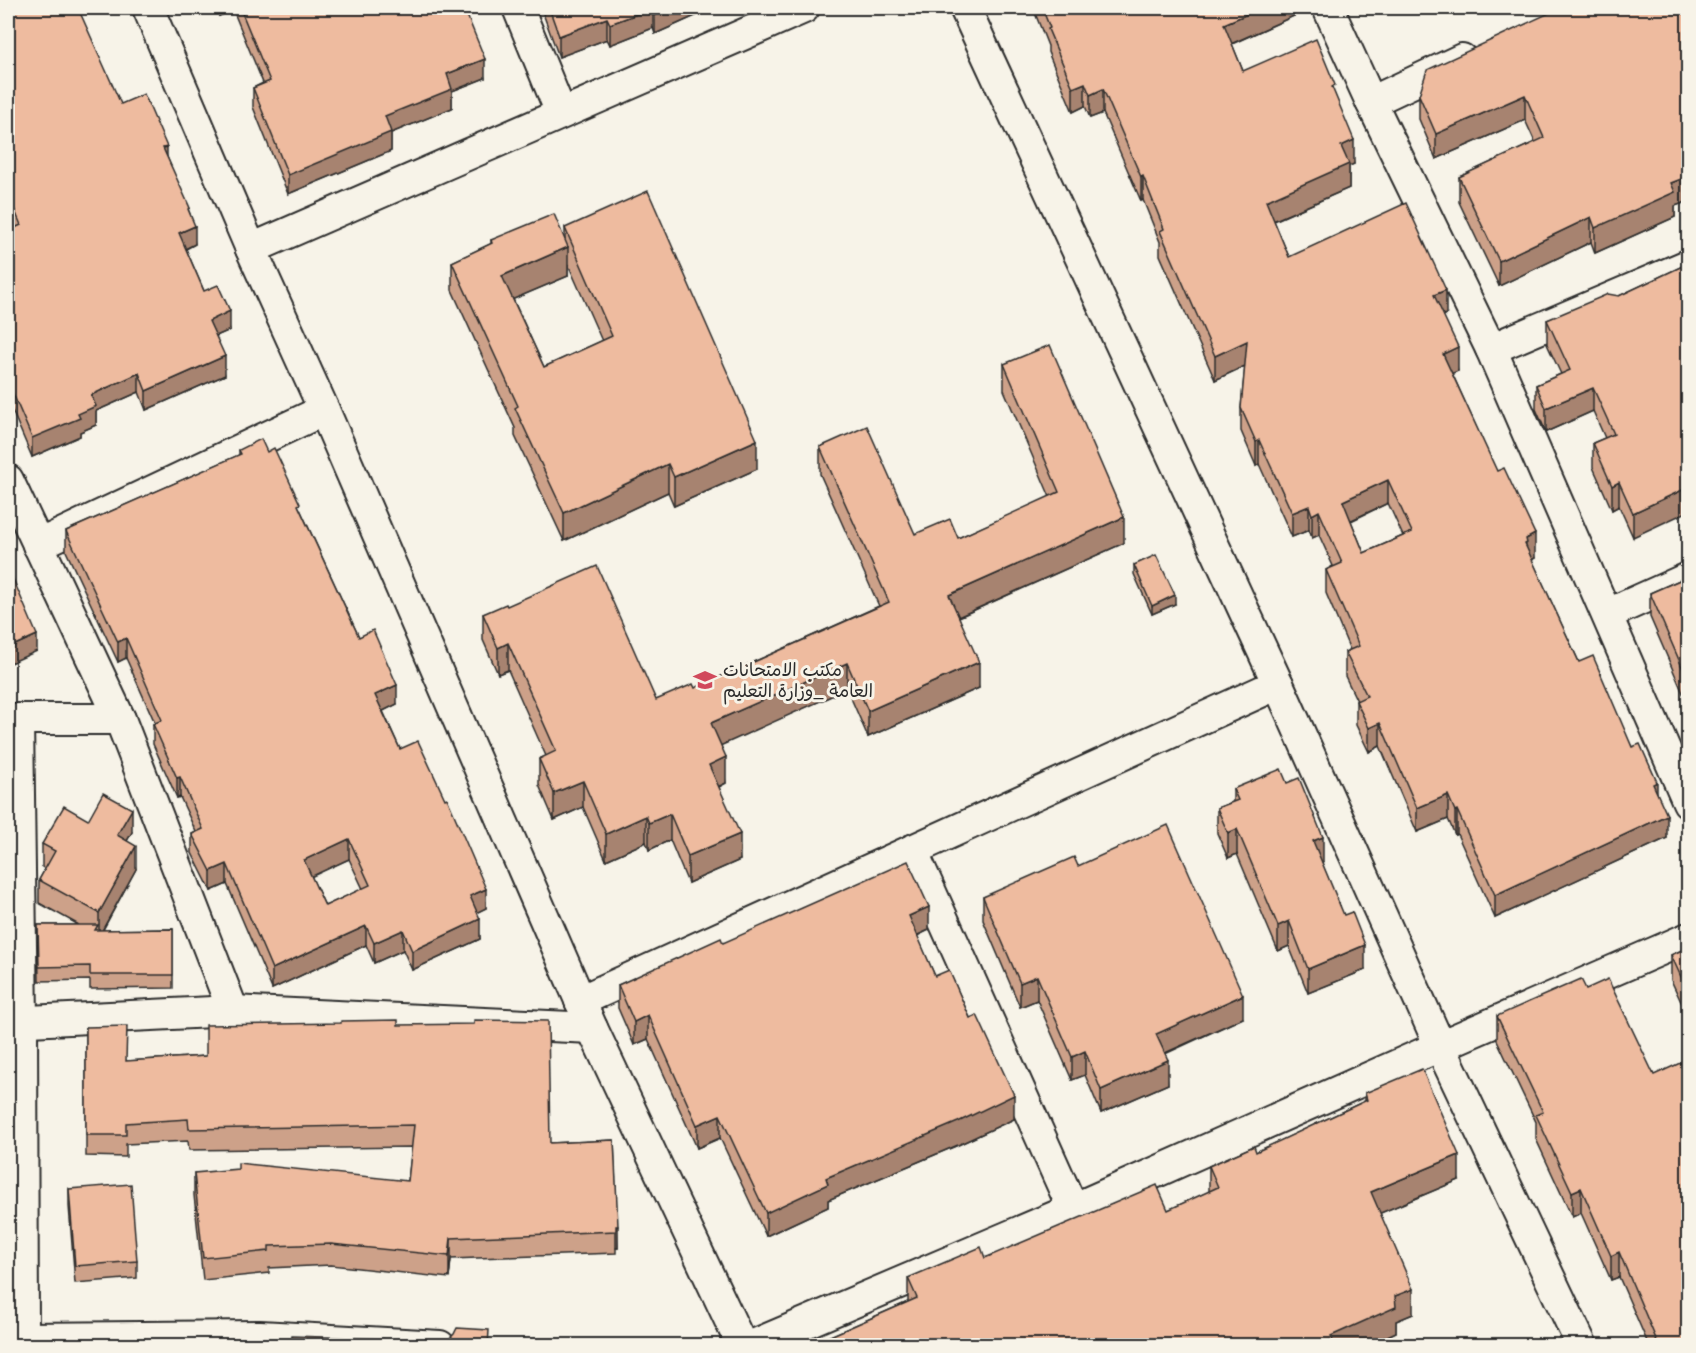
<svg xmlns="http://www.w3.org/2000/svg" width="1696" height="1353" viewBox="0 0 1696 1353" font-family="Mali,'Playpen Sans Arabic',sans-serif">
<rect width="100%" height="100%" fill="#f7f3e8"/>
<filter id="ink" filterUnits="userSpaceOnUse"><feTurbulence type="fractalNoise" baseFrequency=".0167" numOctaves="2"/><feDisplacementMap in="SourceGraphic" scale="12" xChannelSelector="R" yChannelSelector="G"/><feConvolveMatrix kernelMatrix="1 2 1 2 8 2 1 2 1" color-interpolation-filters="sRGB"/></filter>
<g filter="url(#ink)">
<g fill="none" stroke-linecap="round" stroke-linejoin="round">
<g stroke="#2b2b2b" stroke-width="34">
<g id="street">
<path d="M148 8 251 249 324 410 592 1028 742 1346"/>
<path d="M518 8 561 113"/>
<path d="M965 8 1278 684 1440 1046 1582 1346"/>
<path d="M1328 8 1371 102 1491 349 1688 802"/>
<path d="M1371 102 1462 59"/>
<path d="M251 249 804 8"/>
<path d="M1491 349 1688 265"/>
<path d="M8 480 120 719 233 1011"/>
<path d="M38 545 324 410"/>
<path d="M1608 614 1688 578"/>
<path d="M8 719H120"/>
<path d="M18 719 22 1021 23 1338"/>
<path d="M912 850 1073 1209"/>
<path d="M580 1001 1278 684"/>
<path d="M8 1022 233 1011 592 1028"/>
<path d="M8 1335 23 1338 260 1336 440 1346"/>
<path d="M751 1346 1073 1209 1440 1046 1688 938"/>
</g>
</g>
<use href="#street" stroke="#f7f3e8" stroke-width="30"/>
</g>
<g fill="#cda189" stroke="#2b2b2b" stroke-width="1.5" fill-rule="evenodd">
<path d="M8 8 121 104 167 157 190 214 195 244 186 249 204 291 230 330 216 336 225 375 146 410 139 392 96 411V425L80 432V436L32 457 8 401V231L14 228 8 213Z"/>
<path d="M215 8H464L485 78 452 91V108L391 133V151L288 194 253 107V88L263 83 233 10 219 16Z"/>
<path d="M541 8H713L655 34 653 28 610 45 607 39 559 57Z"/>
<path d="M1033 8H1296V15L1232 44 1243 71 1335 95 1354 164 1349 166V188L1274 221 1289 257 1446 314 1443 315 1458 371 1452 373 1535 558 1532 560 1579 662 1632 747 1657 793 1667 838 1495 918 1457 834 1455 835 1448 819 1417 832 1380 746 1369 752 1356 725V701H1357L1345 676V652L1350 650 1326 593V570L1333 566 1319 535 1312 538 1309 530 1292 537 1259 464 1256 466 1241 431V408L1245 366 1215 380 1160 255V242L1143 200 1141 201 1103 113 1090 118 1085 106 1073 112 1048 52V46ZM1388 503 1403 536 1364 553 1351 521Z"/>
<path d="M1689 8V201L1675 206V217L1595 253 1591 242 1499 286 1459 202V177L1535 142 1525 120 1436 159 1419 119V95Z"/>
<path d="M565 228 757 469 674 506 668 492 564 541 515 436V428L452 290V262L491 244V240H565ZM568 264 602 341 544 367 513 299 568 276Z"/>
<path d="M1689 263 1633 537 1619 506 1612 510 1593 467V443L1605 438 1593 411 1546 432 1536 409V385L1561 374 1547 344V320L1619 296Z"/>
<path d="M1004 364 1124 543 959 617 979 688 868 737 847 689 720 745 726 783 719 787 740 860 688 883 670 840 649 850 646 842 606 860 583 807 554 820 539 785V759L546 756 508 670 498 674 483 640V614L507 606 656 700 695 688 879 606 820 474V447L915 534 958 538 1050 497 1004 390Z"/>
<path d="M239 450 267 452 300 509 359 637 397 704 383 711 400 749 486 908 477 912 480 939 412 970 403 950 374 963 366 945 272 989 227 884 211 891 192 853V834L196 832 180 797 177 798 153 744V724L155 723 126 658 118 662 66 551V531L239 455ZM349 859 363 889 325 906 311 876Z"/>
<path d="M1134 565 1175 604 1152 614 1134 574Z"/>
<path d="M1689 576V707L1650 617V593Z"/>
<path d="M1689 709V741L1685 734V710Z"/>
<path d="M1233 789 1323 862 1322 863 1365 970 1308 993 1289 946 1278 951 1237 854 1228 858 1217 833V808L1233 802Z"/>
<path d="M88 820 132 832 127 841 136 869 103 930 173 929V988L90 989V980L39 981 38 925H79L39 903V880L45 869 42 867V844Z"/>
<path d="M1078 866 1243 1018 1165 1054 1168 1084 1101 1113 1085 1075 1072 1080 1037 1000 1020 1007 983 920V897Z"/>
<path d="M929 930 917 936 935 976 1014 1119 958 1145 828 1200V1207L766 1236 720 1138 697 1148 648 1039 634 1045 618 1008V985L723 943Z"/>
<path d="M1689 947V1019L1671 980V955Z"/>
<path d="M1497 1016 1689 1346H1649L1619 1277 1611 1280 1581 1213 1572 1217 1536 1139V1122L1497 1040Z"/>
<path d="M398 1025 550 1143 614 1140 618 1248H616V1253L451 1259 449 1278 331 1265 269 1268V1273L203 1280 194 1195V1173L408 1181 412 1147 189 1150 188 1141 126 1144V1157L86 1156V1027L127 1061 206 1056Z"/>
<path d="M1365 1093 1459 1180 1380 1213 1413 1314 1396 1321V1332L1366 1346H812V1344L908 1302V1278L1168 1210 1209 1192V1166L1256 1152 1365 1101Z"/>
<path d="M69 1189 137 1261V1278L75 1283 69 1206Z"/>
</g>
<g fill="#a7836f" stroke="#2b2b2b" stroke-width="1.5">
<path d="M219 8H233V10L219 16Z"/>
<path d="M653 8V28L610 45V24Z"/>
<path d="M669 8H713L655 34V14Z"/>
<path d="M1261 8H1296V15L1224 47V24Z"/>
<path d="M607 18V39L559 57V36Z"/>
<path d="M485 59V78L452 91V108L391 133V151L288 194V175L385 116 447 74Z"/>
<path d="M1085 83V106L1073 112V88Z"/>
<path d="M1103 89V113L1090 118V95Z"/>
<path d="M1525 95V120L1436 159V134Z"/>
<path d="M1354 140V164L1349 166V188L1266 224V201L1341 146Z"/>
<path d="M167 147V165L163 148Z"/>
<path d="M1143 176V200L1141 201V177Z"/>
<path d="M1689 176V201L1675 206V217L1595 253V228L1671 183Z"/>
<path d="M1591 217V242L1499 286V261Z"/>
<path d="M195 226V244L179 252V233Z"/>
<path d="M568 247V276L502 304V276Z"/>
<path d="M1446 290V314L1434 319V295Z"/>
<path d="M230 311V330L209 339V321Z"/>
<path d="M1247 341V365L1215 380V356Z"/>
<path d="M1458 347V371L1443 377V354Z"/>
<path d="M225 356V375L146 410V391Z"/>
<path d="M139 373V392L96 411V425L80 432V436L32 457V438L78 414 91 395Z"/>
<path d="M1593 388V411L1546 432V408Z"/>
<path d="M757 440V469L674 506V477Z"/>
<path d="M1259 440V464L1256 466V442Z"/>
<path d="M668 464V492L564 541V513Z"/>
<path d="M1388 480V503L1343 524V501Z"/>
<path d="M1619 482V506L1612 510V486Z"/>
<path d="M1689 487V511L1633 537V513Z"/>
<path d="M1309 506V530L1292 537V513Z"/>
<path d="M1319 511V535L1312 538V515Z"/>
<path d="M1124 517V543L949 621V595Z"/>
<path d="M1535 534V558L1527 562 1525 568 1526 539Z"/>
<path d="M1175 595V604L1152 614V606Z"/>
<path d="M37 635V651L8 664V648Z"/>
<path d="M126 638V658L118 662V642Z"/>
<path d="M508 643V670L498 674V648Z"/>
<path d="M979 662V688L868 737V711Z"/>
<path d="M847 663V689L711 750V723Z"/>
<path d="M397 685V704L375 715V695Z"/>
<path d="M1380 723V746L1369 752V728Z"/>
<path d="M726 757V783L709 791V765Z"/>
<path d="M180 777V797L177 798V778Z"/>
<path d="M583 781V807L554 820V793Z"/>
<path d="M1657 782V806L1653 784Z"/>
<path d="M1448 795V819L1417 832V808Z"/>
<path d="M132 809V832L117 858V835Z"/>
<path d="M1457 810V834L1455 835V811Z"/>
<path d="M670 814V840L649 850V823Z"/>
<path d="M1667 815V838L1495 918V895Z"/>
<path d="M646 816V842L606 860V834Z"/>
<path d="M1237 829V854L1228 858V833Z"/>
<path d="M740 834V860L688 883V856Z"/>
<path d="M1323 837V862L1313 866V841Z"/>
<path d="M349 839V859L304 880V860Z"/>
<path d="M136 846V869L99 936V913Z"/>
<path d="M227 864V884L211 891V871Z"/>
<path d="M486 889V908L470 916V896Z"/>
<path d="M929 907V930L909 939V916Z"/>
<path d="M480 919V939L412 970V951Z"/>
<path d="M1289 921V946L1278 951V926Z"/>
<path d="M366 926V945L272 989V969Z"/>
<path d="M403 930V950L374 963V943Z"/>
<path d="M1365 945V970L1308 993V969Z"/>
<path d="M1037 976V1000L1020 1007V983Z"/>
<path d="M1243 995V1018L1156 1057V1034Z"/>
<path d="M648 1015V1039L634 1045V1022Z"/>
<path d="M1085 1051V1075L1072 1080V1057Z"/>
<path d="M1168 1060V1084L1101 1113V1090Z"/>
<path d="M1014 1095V1119L958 1145 828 1200V1207L766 1236V1213L826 1178Z"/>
<path d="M720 1115V1138L697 1148V1125Z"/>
<path d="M1459 1155V1180L1371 1217V1192Z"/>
<path d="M1581 1188V1213L1572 1217V1192Z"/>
<rect x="616" y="1226" width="2" height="22"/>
<path d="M451 1238V1259L449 1278V1256Z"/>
<path d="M1619 1252V1277L1611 1280V1256Z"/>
<path d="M1413 1289V1314L1396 1321V1332L1366 1346H1331V1336L1395 1296Z"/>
</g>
<g fill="#eebb9f" stroke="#2b2b2b" stroke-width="1.5" fill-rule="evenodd">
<path d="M8 8H78L121 104 144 94 167 147 163 148 190 208 188 209 195 226 179 233 204 291 218 285 230 311 209 321 225 356 146 391 139 373 91 395 96 406 78 414 80 418 32 438 8 382V231L21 225 8 194Z"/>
<path d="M240 8H464L485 59 447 74 452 89 385 116 391 132 288 175 253 88 270 81Z"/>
<path d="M549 8H669L655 14 653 8 610 24 607 18 559 36Z"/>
<path d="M1042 8H1261L1224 24 1243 71 1316 39 1335 85 1332 87 1354 140 1341 146 1349 164 1266 201 1289 257 1406 203 1446 290 1434 295 1458 347 1443 354 1497 471 1504 468 1535 534 1526 539 1527 543 1525 544 1579 662 1593 656 1632 747 1640 744 1657 782 1653 784 1667 815 1495 895 1457 810 1455 811 1448 795 1417 808 1380 723 1369 728 1356 701 1367 696 1345 652 1359 646 1326 570 1342 563 1319 511 1312 515 1309 506 1292 513 1259 440 1256 442 1241 408 1247 341 1215 356 1160 231 1164 229 1143 176 1141 177 1103 89 1090 95 1085 83 1073 88 1048 29 1050 28ZM1388 480 1412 532 1364 553 1343 501Z"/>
<path d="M1560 8H1689V176L1671 183 1675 192 1595 228 1591 217 1499 261 1459 177 1544 138 1525 95 1436 134 1419 95 1427 70Z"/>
<path d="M648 191 757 440 674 477 668 464 564 513 515 408 518 406 452 262 492 243 491 240 554 214 568 247 502 276 544 367 612 336 565 228Z"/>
<path d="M1689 263V487L1633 513 1619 482 1612 486 1593 443 1614 434 1593 388 1546 408 1536 385 1570 370 1547 320 1608 294 1619 296Z"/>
<path d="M1050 345 1124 517 949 595 979 662 868 711 847 663 711 723 726 757 709 765 740 834 688 856 670 814 649 823 646 816 606 834 583 781 554 793 539 759 556 751 508 643 498 648 483 614 506 604 507 606 597 566 656 700 693 684 695 688 889 602 820 447 867 426 915 534 950 519 958 538 1059 492 1004 364Z"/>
<path d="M261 439 267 452 274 448 300 504 298 505 359 637 373 630 397 685 375 695 400 749 418 741 445 799 447 798 486 889 470 896 480 919 412 951 403 930 374 943 366 926 272 969 227 864 211 871 192 834 203 829 180 777 177 778 153 724 162 720 126 638 118 642 66 531 241 454 239 450ZM349 839 370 885 325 906 304 860Z"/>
<path d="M1156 555 1175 595 1152 606 1134 565Z"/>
<path d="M8 567 37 635 8 648Z"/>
<path d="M1689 576V683L1650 593Z"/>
<path d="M1689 709V718L1685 710Z"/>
<path d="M1281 769 1287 783 1299 778 1323 837 1313 841 1344 915 1352 912 1365 945 1308 969 1289 921 1278 926 1237 829 1228 833 1217 808 1238 800 1233 789Z"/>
<path d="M103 793 132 809 117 835 136 846 99 913 39 880 55 851 42 844 64 806 88 820Z"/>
<path d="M1168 825 1243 995 1156 1034 1168 1060 1101 1090 1085 1051 1072 1057 1037 976 1020 983 983 897 1074 857 1078 866Z"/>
<path d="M908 861 929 907 909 916 935 976 949 970 970 1018 977 1015 1014 1095 958 1122 826 1178 828 1184 766 1213 720 1115 697 1125 648 1015 634 1022 618 985 721 938 723 943Z"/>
<path d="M38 925H98L95 930 173 929V975H90V966L39 967Z"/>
<path d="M1689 947V994L1671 955Z"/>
<path d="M1581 979 1586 989 1608 979 1654 1075 1689 1059V1346H1659L1619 1252 1611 1256 1581 1188 1572 1192 1536 1115 1543 1112 1497 1016Z"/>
<path d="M398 1020V1025L474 1024V1020L548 1021 550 1143 614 1140 618 1226H616V1231L451 1238 449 1256 331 1244 269 1246V1251L203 1258 194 1173 238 1169V1163L408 1181 414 1125 189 1129 188 1119 126 1123V1135H86V1027L127 1026 126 1061 206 1056V1025L341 1023V1021Z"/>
<path d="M1422 1069 1459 1155 1371 1192 1413 1289 1395 1296 1396 1307 1331 1336 1335 1346H812V1344L917 1298 908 1278 981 1247 985 1258 1157 1185 1168 1210 1218 1187 1209 1166 1254 1146 1256 1152 1367 1100 1365 1093Z"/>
<path d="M131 1184 137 1261 75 1266 69 1189Z"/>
<path d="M457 1328 489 1330 488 1346H439V1342L448 1340 454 1334Z"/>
<path d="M292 1336 384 1339V1346H291Z"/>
</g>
</g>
<defs>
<g id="school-bare" transform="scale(1.8)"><path d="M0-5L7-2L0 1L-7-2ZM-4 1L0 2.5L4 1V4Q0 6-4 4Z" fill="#d1495b" stroke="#f7f3e8" stroke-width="2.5" paint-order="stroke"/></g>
</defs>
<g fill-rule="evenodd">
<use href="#school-bare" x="705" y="680"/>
</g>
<g text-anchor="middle" stroke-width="6" stroke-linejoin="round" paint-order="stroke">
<g font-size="18" fill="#2b2b2b" stroke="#f7f3e8" text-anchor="start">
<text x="723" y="676">مكتب الامتحانات<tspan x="723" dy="21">العامة _وزارة التعليم</tspan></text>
</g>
</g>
<rect width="1696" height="1353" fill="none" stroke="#f7f3e8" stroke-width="30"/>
<rect x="15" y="15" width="1666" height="1323" fill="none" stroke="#2b2b2b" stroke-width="2" filter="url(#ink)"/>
</svg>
